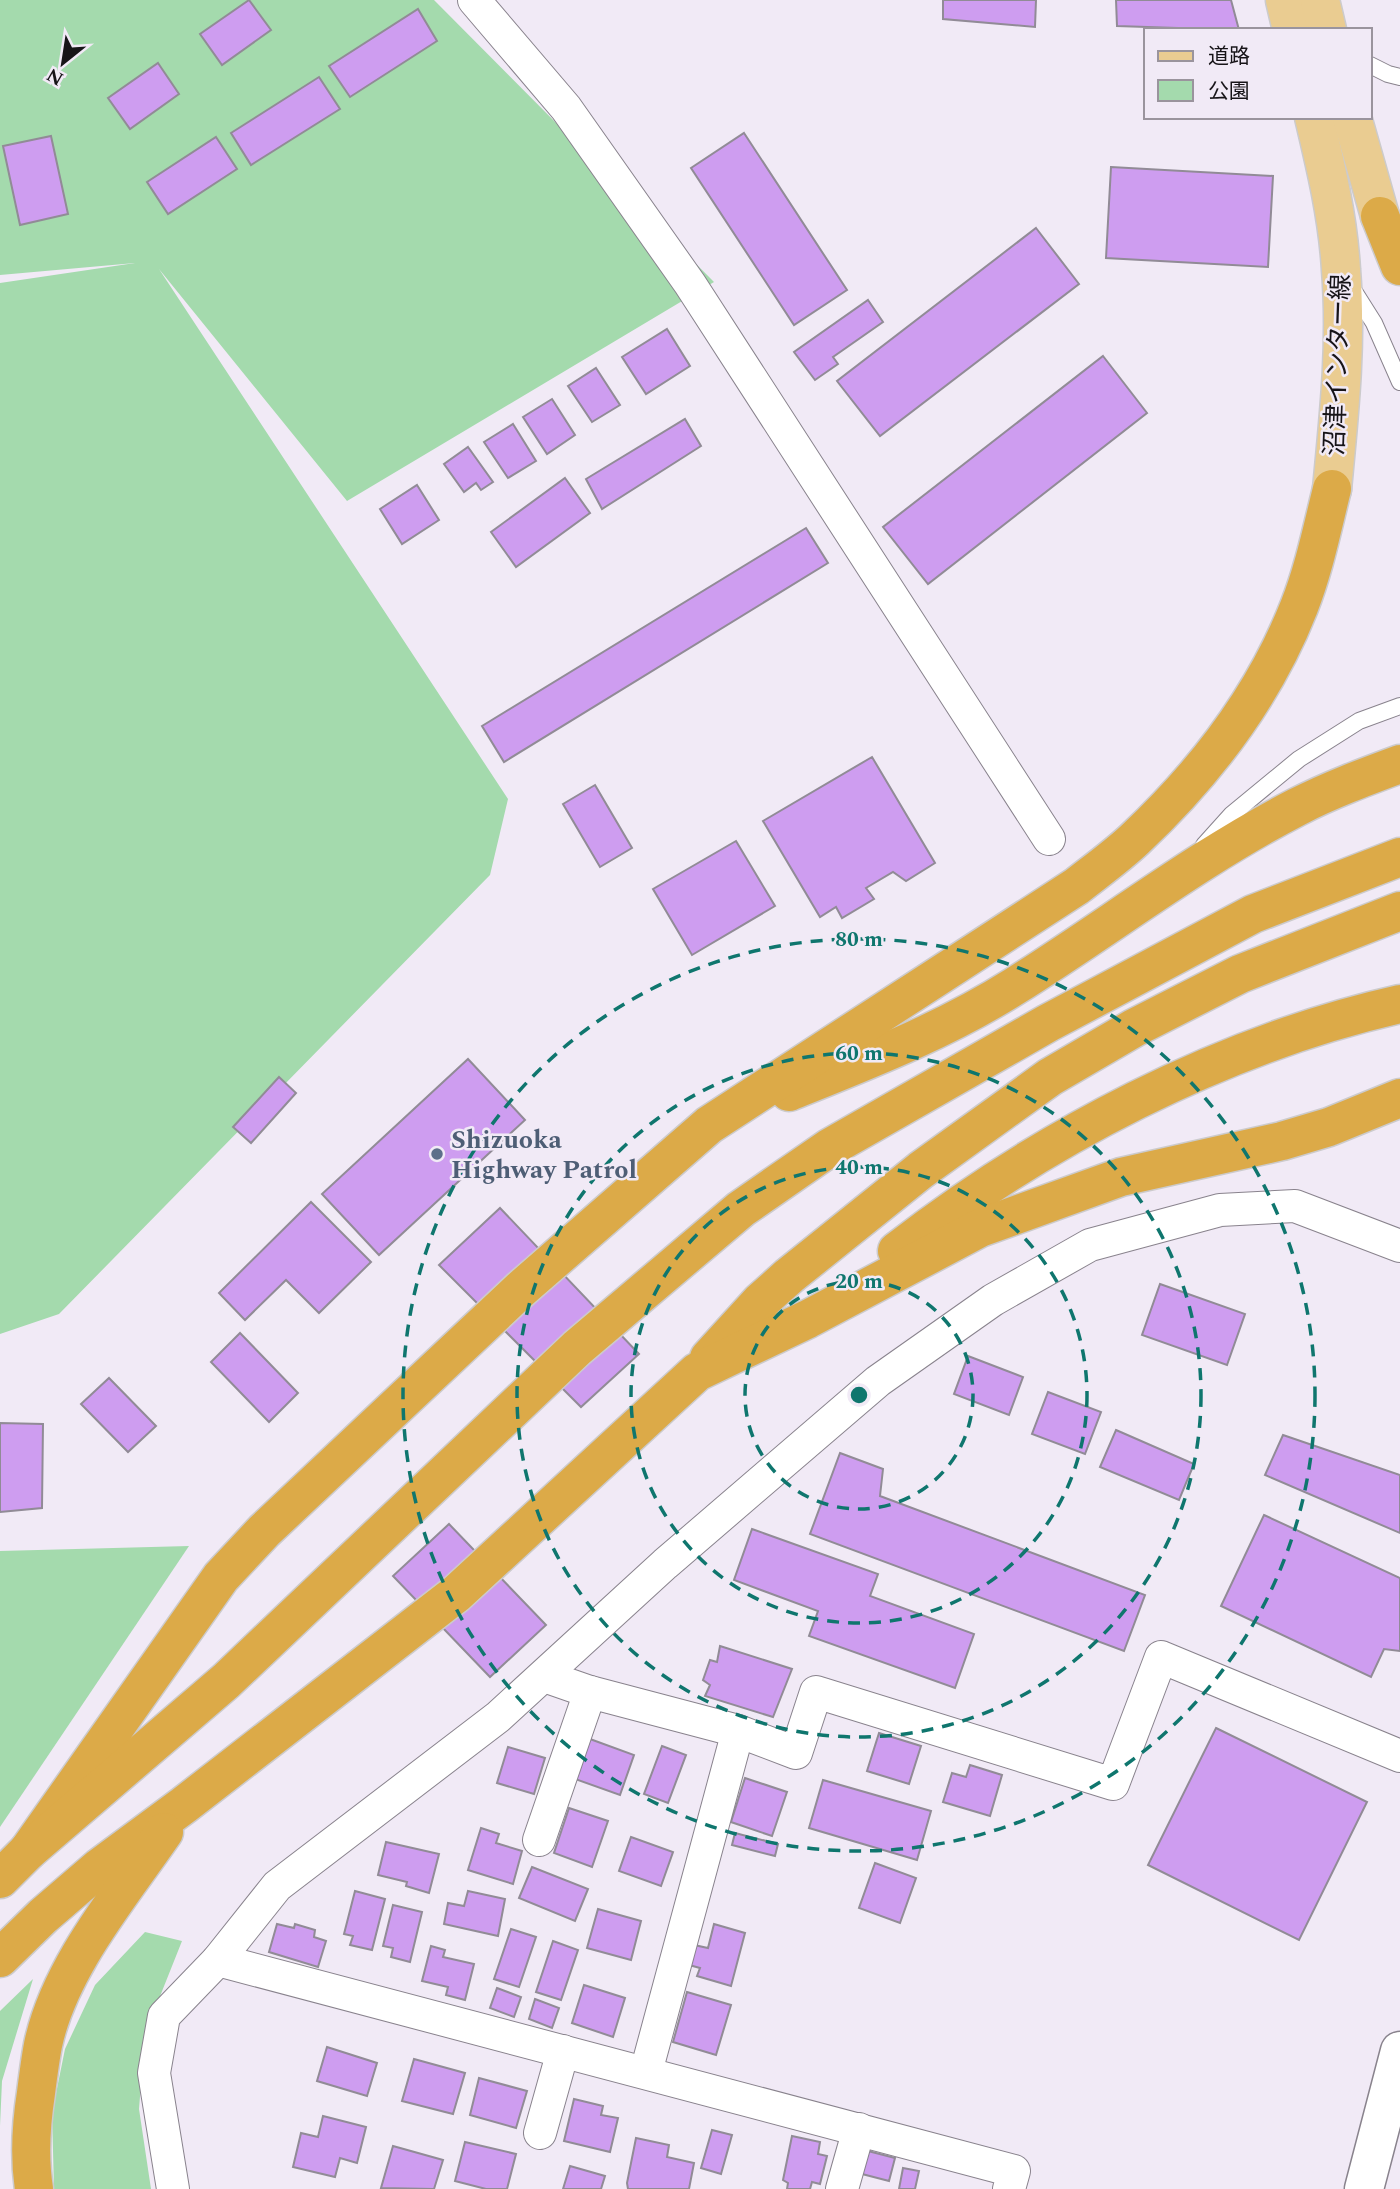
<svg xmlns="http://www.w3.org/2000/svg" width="1400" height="2189" viewBox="0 0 1400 2189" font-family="Spectral,'Noto Sans JP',serif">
<rect width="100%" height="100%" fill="#f1eaf6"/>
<g fill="#a4daad">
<path d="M0 0H434L714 282 347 501 159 269 508 799 490 875 59 1314 0 1334V283L135 263 0 275Z"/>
<path d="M189 1546 0 1827V1551Z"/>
<path d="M145 1932 182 1941 145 2034 139 2109 151 2189H54L52 2113 65 2049 95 1985Z"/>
<path d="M33 1979 2 2081 0 2126V2011Z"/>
</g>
<g fill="#ce9df0" stroke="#918b96" stroke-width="2">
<path d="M249 0 271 30 222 65 200 34Z"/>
<path d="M943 0H1036L1035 27 943 19Z"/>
<path d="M1116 0H1231L1239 30 1117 26Z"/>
<path d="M418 9 437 41 350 97 329 66Z"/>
<path d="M158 63 179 94 130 129 108 98Z"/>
<path d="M319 77 340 109 251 165 231 133Z"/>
<path d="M744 133 847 290 794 325 691 168Z"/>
<path d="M51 136 68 214 20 225 3 146Z"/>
<path d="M216 137 237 169 168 214 147 182Z"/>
<path d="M1111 167 1273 176 1268 267 1106 258Z"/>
<path d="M1036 228 1079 284 880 436 837 381Z"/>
<path d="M868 300 883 322 833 357 838 364 815 380 794 352Z"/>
<path d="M667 329 690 366 646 394 622 357Z"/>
<path d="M1103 356 1147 413 928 584 883 527Z"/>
<path d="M596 368 620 405 592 422 568 386Z"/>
<path d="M552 399 575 435 547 454 523 417Z"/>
<path d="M685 419 701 446 602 509 586 479Z"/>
<path d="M513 424 536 461 508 478 484 442Z"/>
<path d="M468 447 493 482 481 490 476 483 464 492 444 464Z"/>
<path d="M565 478 590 513 516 567 491 532Z"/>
<path d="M417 485 439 520 402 544 380 509Z"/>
<path d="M806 528 828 563 504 762 482 726Z"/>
<path d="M872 757 935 863 906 881 893 872 866 888 874 899 842 918 836 907 820 917 763 821Z"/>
<path d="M595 785 632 848 600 867 563 804Z"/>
<path d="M736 841 775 906 692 955 653 889Z"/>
<path d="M468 1059 525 1120 379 1255 322 1194Z"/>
<path d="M279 1077 296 1093 251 1143 233 1127Z"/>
<path d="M311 1202 371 1262 319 1313 286 1280 245 1320 219 1293Z"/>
<path d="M500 1208 639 1354 581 1407 439 1265Z"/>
<path d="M1160 1284 1245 1314 1227 1365 1142 1335Z"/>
<path d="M240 1333 298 1393 269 1422 211 1362Z"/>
<path d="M968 1356 1023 1377 1009 1415 954 1394Z"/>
<path d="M109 1378 156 1426 128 1452 81 1404Z"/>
<path d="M1048 1392 1101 1412 1085 1454 1032 1434Z"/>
<path d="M0 1423 43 1424 42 1508 0 1512Z"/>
<path d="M1116 1430 1194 1464 1179 1500 1100 1467Z"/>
<path d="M1283 1435 1400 1475V1533L1265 1475Z"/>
<path d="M840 1453 883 1469 880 1496 1145 1595 1124 1651 810 1534Z"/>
<path d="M1264 1515 1400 1578V1651L1384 1649 1371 1677 1221 1606Z"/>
<path d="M449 1524 546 1625 490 1677 393 1576Z"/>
<path d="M752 1529 878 1574 870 1596 974 1634 955 1688 809 1636 818 1611 734 1580Z"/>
<path d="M720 1646 792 1669 773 1717 705 1696 710 1685 703 1680 710 1660 717 1662Z"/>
<path d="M1216 1728 1367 1802 1299 1940 1148 1865Z"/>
<path d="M879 1733 921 1746 909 1784 867 1771Z"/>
<path d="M590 1739 634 1755 620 1795 575 1779Z"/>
<path d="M662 1746 686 1755 668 1803 644 1794Z"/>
<path d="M508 1747 545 1758 534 1794 497 1783Z"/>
<path d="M970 1765 1002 1775 990 1816 943 1802 952 1773 966 1777Z"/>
<path d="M745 1778 787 1792 772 1836 731 1822Z"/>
<path d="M823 1780 931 1811 917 1860 809 1828Z"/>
<path d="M569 1808 608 1821 592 1867 554 1853Z"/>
<path d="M481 1828 499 1834 496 1843 522 1851 513 1884 468 1870Z"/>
<path d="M735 1833 778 1844 775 1856 732 1845Z"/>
<path d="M631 1837 673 1852 661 1886 619 1871Z"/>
<path d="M386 1842 439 1854 429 1893 406 1886 407 1882 378 1875Z"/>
<path d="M875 1863 916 1878 900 1923 859 1908Z"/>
<path d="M532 1867 588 1889 575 1921 519 1898Z"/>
<path d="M355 1891 385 1899 372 1950 350 1945 353 1936 344 1934Z"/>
<path d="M468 1891 505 1899 498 1936 444 1924 448 1903 464 1906Z"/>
<path d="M393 1905 422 1912 410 1962 391 1957 393 1948 383 1946Z"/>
<path d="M598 1909 641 1921 631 1960 587 1948Z"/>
<path d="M277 1924 294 1928 295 1924 315 1930 314 1937 326 1941 318 1967 269 1952Z"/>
<path d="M714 1924 745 1933 731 1986 697 1976 700 1968 689 1965 694 1945 708 1948Z"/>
<path d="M511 1929 536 1937 519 1987 494 1979Z"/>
<path d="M553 1941 578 1950 561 2000 536 1992Z"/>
<path d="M431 1946 445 1950 443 1957 474 1964 465 2000 446 1995 448 1987 422 1981Z"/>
<path d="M584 1985 625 1998 613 2037 572 2023Z"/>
<path d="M497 1988 521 1997 514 2017 490 2008Z"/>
<path d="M687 1992 731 2005 716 2055 673 2042Z"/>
<path d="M535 1999 559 2008 552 2028 529 2019Z"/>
<path d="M327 2047 377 2063 367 2096 317 2081Z"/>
<path d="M414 2059 465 2073 453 2114 402 2101Z"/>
<path d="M479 2078 527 2091 516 2128 470 2115Z"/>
<path d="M574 2099 603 2106 601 2115 618 2118 610 2152 564 2141Z"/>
<path d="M323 2116 366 2127 357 2163 340 2158 335 2177 293 2167 301 2133 318 2137Z"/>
<path d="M712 2130 732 2135 721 2174 701 2168Z"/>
<path d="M792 2136 820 2142 818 2154 827 2156 820 2184 812 2182 810 2189H787L788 2183 783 2180Z"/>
<path d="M636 2138 669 2145 667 2157 694 2163 689 2189H628L627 2183Z"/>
<path d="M465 2142 516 2154 507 2189H486L455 2181Z"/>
<path d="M393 2146 443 2160 434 2189 381 2188Z"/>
<path d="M868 2151 895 2158 889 2181 862 2174Z"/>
<path d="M570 2166 605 2176 601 2189H563Z"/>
<path d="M903 2168 919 2171 915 2189H899Z"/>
</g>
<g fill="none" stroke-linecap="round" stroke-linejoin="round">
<g stroke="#89838d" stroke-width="18">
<g id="service">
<path d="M1370 65 1388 74 1400 77"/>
<path d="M1350 285 1374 323 1400 382"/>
<path d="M1204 845 1231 815 1299 759 1359 721 1400 706"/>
</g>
</g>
<g stroke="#89838d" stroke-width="34">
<g id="minor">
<path d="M474 0 566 108 690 284 1049 839"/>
<path d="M544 1676 590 1692 738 1731 796 1753 816 1692 1113 1784 1161 1657 1400 1756"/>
<path d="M539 1840 590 1692"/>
<path d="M218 1960 1014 2171 1009 2189"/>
<path d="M646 2072 738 1731"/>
<path d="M540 2133 563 2051"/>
<path d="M173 2189 154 2073 164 2016 218 1960 277 1886 498 1717 665 1564 878 1381 993 1300 1090 1245 1220 1210 1295 1206 1400 1246"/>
<path d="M842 2189 859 2129"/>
</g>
</g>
<g stroke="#89838d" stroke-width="41">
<path id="secondary" d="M1364 2189 1400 2051"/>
</g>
<g stroke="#cccbcc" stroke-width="41">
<g id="primary">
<path d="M1285 0 1292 30"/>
<path d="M1320 0 1327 30"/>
<path d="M1314 117C1326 167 1338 218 1341 270 1347 343 1339 416 1332 489"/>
<path d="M1352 117 1380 216"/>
</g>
</g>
<g stroke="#cccbcc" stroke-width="41">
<g id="motorway">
<path d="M1380 216 1400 266"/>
<path d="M789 1092C866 1061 944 1031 1015 986 1109 927 1198 858 1297 807 1330 790 1365 777 1400 764"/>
<path d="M897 1251C1041 1139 1222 1044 1400 1004"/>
<path d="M709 1358 760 1302 789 1276 921 1170 1050 1077 1134 1028 1240 974 1400 911"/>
<path d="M28 1851 221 1577 264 1531 521 1289 709 1125 1077 886C1096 871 1117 856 1135 839 1204 774 1264 696 1299 607 1314 569 1322 529 1332 489"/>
<path d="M0 1879 28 1851 226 1681 577 1348 741 1209 829 1148 1048 1023 1253 914 1400 857"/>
<path d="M0 1958 43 1916 100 1867 184 1805 456 1594 697 1372 808 1319 980 1228 1121 1177 1282 1141 1329 1127 1400 1098"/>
<path d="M34 2189C29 2157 31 2125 36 2093 38 2077 40 2061 43 2045 59 1968 120 1896 164 1832"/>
</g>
</g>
<use href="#service" stroke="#fff" stroke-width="16"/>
<use href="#minor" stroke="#fff" stroke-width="32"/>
<use href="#secondary" stroke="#fff" stroke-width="38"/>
<use href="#primary" stroke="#eacc91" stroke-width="38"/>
<use href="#motorway" stroke="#dcaa48" stroke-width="38"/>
</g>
<g fill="none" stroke="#0f766e" stroke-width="3.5" stroke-dasharray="12 9">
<circle cx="859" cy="1395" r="114"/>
<circle cx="859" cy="1395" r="228"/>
<circle cx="859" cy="1395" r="342"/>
<circle cx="859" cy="1395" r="456"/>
</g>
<circle fill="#5c6f8a" stroke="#f1eaf6" stroke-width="2.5" cx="437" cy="1154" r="7"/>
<g text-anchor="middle" stroke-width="5" stroke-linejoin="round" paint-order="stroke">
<g font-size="26" fill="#171418" stroke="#f1eaf6">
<text transform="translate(1337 365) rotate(-88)" y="9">沼津インター線</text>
</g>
<g font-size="26" font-weight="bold" fill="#4e5e75" stroke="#f1eaf6" text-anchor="start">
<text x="451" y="1148">Shizuoka<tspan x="451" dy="30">Highway Patrol</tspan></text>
</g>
</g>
<circle cx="859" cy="1395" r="10" fill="#0f766e" stroke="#f1eaf6" stroke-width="3.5"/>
<g font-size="21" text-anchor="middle" font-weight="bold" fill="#0f766e" stroke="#f1eaf6" stroke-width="5" stroke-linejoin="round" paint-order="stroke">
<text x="859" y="946">80 m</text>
<text x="859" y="1060">60 m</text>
<text x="859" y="1174">40 m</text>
<text x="859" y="1288">20 m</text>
</g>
<rect x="1144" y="28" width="228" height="91" fill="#f1eaf6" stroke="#9a949d" stroke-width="2"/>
<rect x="1158" y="51" width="35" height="10" fill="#eacc91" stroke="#9a949d" stroke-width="2"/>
<text x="1208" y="63" font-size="21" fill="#171418">道路</text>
<rect x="1158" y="80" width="35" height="21" fill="#a4daad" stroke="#9a949d" stroke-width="2"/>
<text x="1208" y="98" font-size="21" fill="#171418">公園</text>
<g transform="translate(63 63) rotate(210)" stroke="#f1eaf6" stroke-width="5" paint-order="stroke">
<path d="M0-5L12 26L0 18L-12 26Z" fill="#171418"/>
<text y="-10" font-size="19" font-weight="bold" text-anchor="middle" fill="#171418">N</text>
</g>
</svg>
